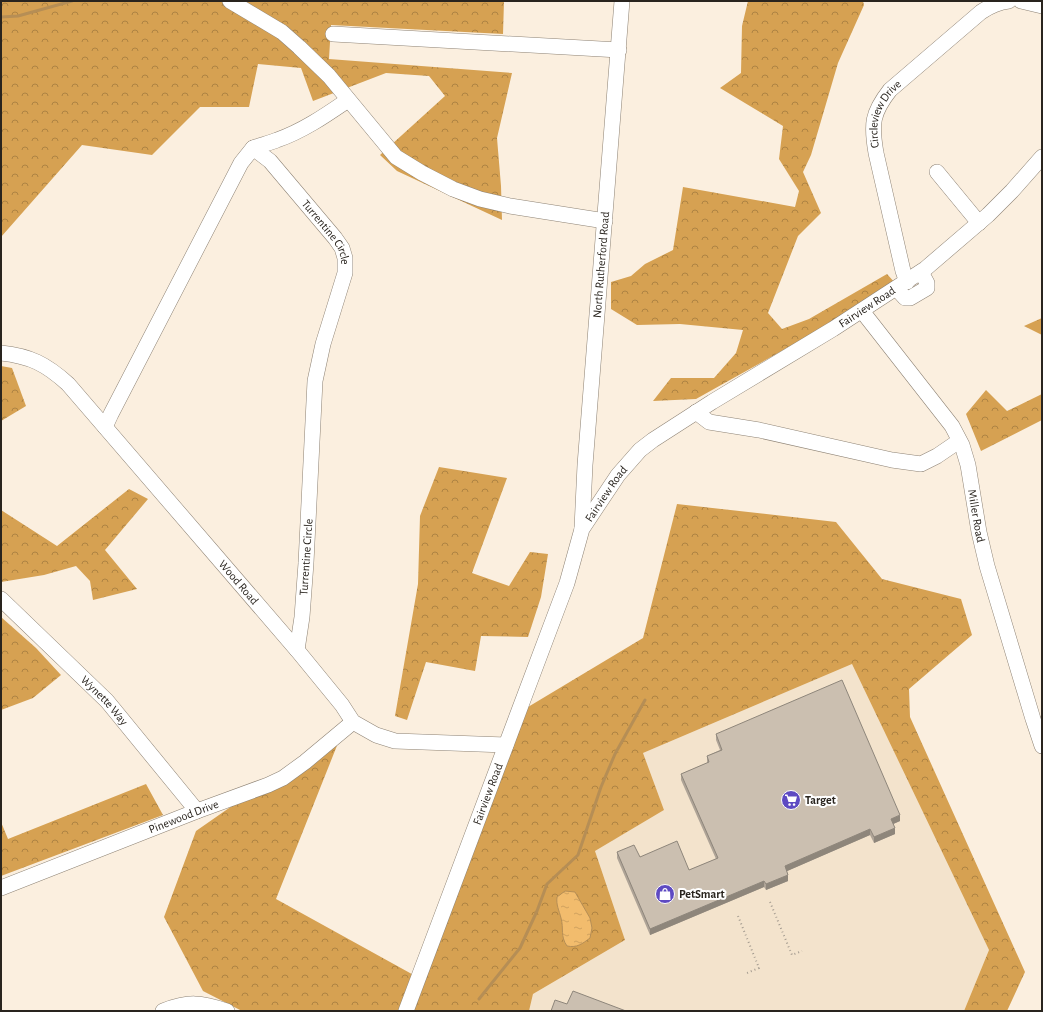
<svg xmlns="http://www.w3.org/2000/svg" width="1043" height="1012" viewBox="0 0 1043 1012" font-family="'Alegreya Sans',sans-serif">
<defs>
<pattern id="forest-crowns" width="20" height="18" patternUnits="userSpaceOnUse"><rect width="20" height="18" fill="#d6a152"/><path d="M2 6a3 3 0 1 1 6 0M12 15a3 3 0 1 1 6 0" fill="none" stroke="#ae8343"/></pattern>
<pattern id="water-ripples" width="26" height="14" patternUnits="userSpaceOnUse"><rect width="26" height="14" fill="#f2bc6d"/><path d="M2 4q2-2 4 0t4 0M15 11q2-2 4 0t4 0" fill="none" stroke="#d0a15e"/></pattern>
</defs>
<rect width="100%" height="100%" fill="#fbefdf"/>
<path fill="#f3e3cc" d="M852 664 989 950 964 1011H529L533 994 625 940 595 851 664 810 643 753Z"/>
<g fill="url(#forest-crowns)">
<path d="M1 1H504L503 34 331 25 329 59 512 73 497 138 501 186 502 220 397 171 380 155 445 96 429 76 386 73 313 101 301 68 258 64 249 107H200L152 155 82 145 1 237Z"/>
<path d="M748 1H863L864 5 838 63 811 155 803 172 821 213 798 236 768 313 782 329 809 319 887 274 896 284 814 333 696 399 653 401 671 378H714L736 353 743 330 680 324 637 325 611 309V282L631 276 645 264 673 250 683 187 795 207 799 191 779 159 783 126 720 88 741 73 742 26Z"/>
<path d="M1042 318V335L1024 326Z"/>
<path d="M1 366 12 368 26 406 1 421Z"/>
<path d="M986 390 1007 411 1042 394V420L981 451 966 414Z"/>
<path d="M439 467 507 478 472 573 509 586 530 552 548 554 541 597 528 637 481 636 475 671 426 662 407 720 395 716 418 584 420 516Z"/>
<path d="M129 489 148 499 105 550 137 589 93 600 90 581 76 566 44 575 1 582V510L57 546Z"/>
<path d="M677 504 836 522 882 579 961 599 972 635 909 689 910 717 1025 972 1007 1011H964L989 950 852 664 643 753 664 810 595 851 625 940 533 994 529 1011H242L203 991 164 917 196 831 344 728 276 899 419 978 523 710 643 638Z"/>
<path d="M1 617 36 648 61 675 33 698 1 710Z"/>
<path d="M146 784 163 815 1 876V822L8 839Z"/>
</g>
<path fill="url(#water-ripples)" stroke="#b68e55" d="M565 891 575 892 590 918 592 928 590 938C582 944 577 948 567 946 560 936 564 929 561 918 559 910 556 905 557 897Z"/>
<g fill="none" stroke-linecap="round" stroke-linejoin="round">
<g stroke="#b68e55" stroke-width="3">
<path d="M1 17 18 16 72 1"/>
<path d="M479 999 520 948 537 911 547 884 578 855 601 787 615 754 645 700"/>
</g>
<g stroke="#8e8375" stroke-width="16">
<g id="minor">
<path d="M230 1 282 32 299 47 329 76 396 157 422 173 453 189 480 199 510 206 605 221"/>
<path d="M1021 1 1042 6"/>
<path d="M333 34 619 50"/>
<path d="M253 148C261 145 270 143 277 140 303 131 326 115 348 100"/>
<path d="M937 172 979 223"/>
<path id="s1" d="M907 282 903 271 876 153C871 124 872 113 890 90L981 12C990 6 998 2 1009 1"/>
<path d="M897 289 905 298H910L927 288V283L921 272"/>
<path id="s2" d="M862 311 952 426 962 445 968 465 979 532 987 566 1033 719 1042 746"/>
<path id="s3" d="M1 353C30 356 46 364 68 384L297 650 342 705 353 722 376 735 395 741 506 745"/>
<path d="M696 412 709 422 759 430 892 460 921 464 937 456 959 441"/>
<path id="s4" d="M105 427 111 414 241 163 253 148 270 161 335 238 342 248 345 258V273L323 344 315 381 306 563 302 617 297 650"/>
<path id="s5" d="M582 528 585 465 622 1"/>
<path id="s6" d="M1 599 107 701 197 811"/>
<path id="s7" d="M1 888 197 811 268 785 283 778 305 762 353 722"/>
<path d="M163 1011C188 1001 201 1002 227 1011"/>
<path id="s8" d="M406 1011 567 583 582 529 618 475 640 450 653 440 712 402 833 329 925 269 988 215 1012 191 1042 157"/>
</g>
</g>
<g stroke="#a69d91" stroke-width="2" stroke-dasharray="1 3" stroke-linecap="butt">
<path d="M770 902 792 955 802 951"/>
<path d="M738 916 759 968 747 973"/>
</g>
<use href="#minor" stroke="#fff" stroke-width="15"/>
</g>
<path fill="#afa497" d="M716 734 900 821 893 824 895 834 874 843 870 835 787 871 788 881 766 890 764 887 650 935 617 858V852L640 857 689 870 716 859 681 780V774L707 763V756L720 750 716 740Z"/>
<g fill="#8e867b">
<path d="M900 815V821L891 825V819Z"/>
<path d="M895 828V834L874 843V837Z"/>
<path d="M870 829V835L785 872V866Z"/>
<path d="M788 875V881L766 890V884Z"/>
<path d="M764 881V887L650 935V929Z"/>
</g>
<g fill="#cbbfb0" stroke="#8e867b">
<path d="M842 680 900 815 891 819 895 828 874 837 870 829 785 866 788 875 766 884 764 881 650 929 617 852 634 845 640 857 677 841 689 870 718 858 681 774 709 762 707 756 722 750 716 734Z"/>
<path d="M573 991 626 1011H551L555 1000 567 1004Z"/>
</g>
<defs>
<g id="supermarket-disc" transform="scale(1)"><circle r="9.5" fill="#5e4ac2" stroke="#fff"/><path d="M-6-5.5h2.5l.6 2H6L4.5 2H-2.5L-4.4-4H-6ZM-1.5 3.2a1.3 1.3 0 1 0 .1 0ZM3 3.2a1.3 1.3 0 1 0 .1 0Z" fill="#fff"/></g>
<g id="shop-disc" transform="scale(1)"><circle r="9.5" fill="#5e4ac2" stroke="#fff"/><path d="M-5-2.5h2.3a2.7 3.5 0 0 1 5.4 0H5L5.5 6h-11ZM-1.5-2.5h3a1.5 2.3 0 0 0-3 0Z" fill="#fff"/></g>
</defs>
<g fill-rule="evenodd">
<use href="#supermarket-disc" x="791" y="800"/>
<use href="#shop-disc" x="665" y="894"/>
</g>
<g text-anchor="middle" stroke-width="4" stroke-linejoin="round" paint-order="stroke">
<g font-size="12" fill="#29241e" stroke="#fff">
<text dy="4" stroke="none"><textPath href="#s1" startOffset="175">Circleview Drive</textPath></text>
<text dy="4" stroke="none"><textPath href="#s4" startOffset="429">Turrentine Circle</textPath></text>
<text dy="4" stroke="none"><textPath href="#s5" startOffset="264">North Rutherford Road</textPath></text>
<text dy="4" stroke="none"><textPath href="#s8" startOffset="880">Fairview Road</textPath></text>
<text dy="4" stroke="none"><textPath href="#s8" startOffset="556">Fairview Road</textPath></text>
<text dy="4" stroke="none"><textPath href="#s2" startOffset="240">Miller Road</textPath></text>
<text transform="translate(306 557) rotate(-86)" y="4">Turrentine Circle</text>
<text dy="4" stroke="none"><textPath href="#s3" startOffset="337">Wood Road</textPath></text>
<text dy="4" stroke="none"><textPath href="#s6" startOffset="145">Wynette Way</textPath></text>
<text dy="4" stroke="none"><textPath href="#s8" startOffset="232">Fairview Road</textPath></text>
<text dy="4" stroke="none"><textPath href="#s7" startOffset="196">Pinewood Drive</textPath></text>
</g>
<g font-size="12" font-weight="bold" fill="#29241e" stroke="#fff" text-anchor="start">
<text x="805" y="804">Target</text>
<text x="679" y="898">PetSmart</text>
</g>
</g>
<rect width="1043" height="1012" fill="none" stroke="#29241e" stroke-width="4"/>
</svg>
